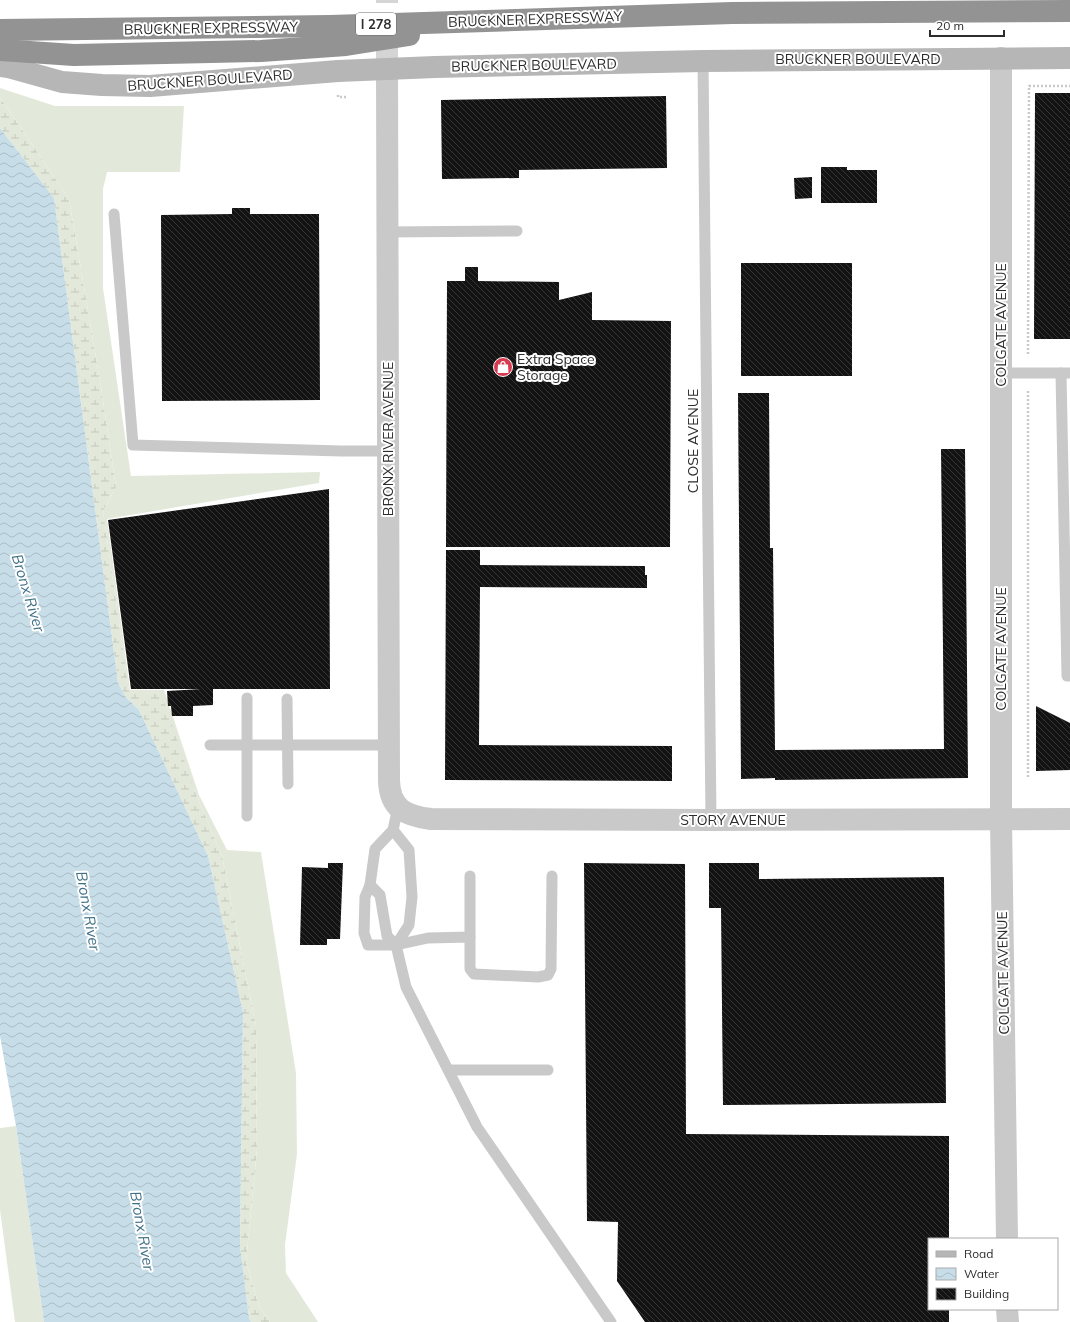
<svg xmlns="http://www.w3.org/2000/svg" width="1070" height="1322" viewBox="0 0 1070 1322" font-family="Mulish,sans-serif">
<defs>
<pattern id="wetland-marsh" width="20" height="14" patternUnits="userSpaceOnUse"><rect width="20" height="14" fill="#e3e9da"/><path d="M1 5h8M5 5V1M11 12h8M15 12V8" fill="none" stroke="#c3c8bb"/></pattern>
<pattern id="water-waves" width="16" height="10" patternUnits="userSpaceOnUse"><rect width="16" height="10" fill="#c7dde8"/><path d="M0 5q4-4 8 0t8 0" fill="none" stroke="#abbec7"/></pattern>
<pattern id="building-back-hatch" width="6" height="6" patternUnits="userSpaceOnUse"><rect width="6" height="6" fill="#131313"/><path d="M-1 5l2 2M0 0l6 6M5-1l2 2" fill="none" stroke="#363636"/></pattern>
</defs>
<rect width="100%" height="100%" fill="#fff"/>
<g fill="#e3e9da">
<path d="M0 88 55 106H184L180 172H107L103 189V288L131 476 320 472 319 483 107 519 130 690H164L199 795 227 850 261 852 296 1073 297 1154 285 1245 286 1273 318 1322H270L259 1306 246 1262 257 1149 256 1026 222 856 194 789 129 692 103 511 116 487 101 387 69 199 0 97Z"/>
<path d="M16 1126 44 1322H15L0 1210V1128Z"/>
</g>
<path fill="url(#wetland-marsh)" d="M0 97 69 199 101 387 116 487 103 511 129 691 161 693 194 789 222 856 256 1026 257 1149 246 1262 259 1306 270 1322H251L249 1318 240 1246 243 1012 208 856 139 710 125 696 118 683 54 198 0 128Z"/>
<path fill="url(#water-waves)" d="M0 128 54 198 118 683 125 696 139 710 208 856 243 1012 240 1246 249 1318 251 1322H44L16 1126 0 1036Z"/>
<g fill="url(#building-back-hatch)">
<path d="M1035 93H1070V339H1034Z"/>
<path d="M666 96 667 168 519 170V178L442 179 441 100Z"/>
<path d="M821 167H847V170H877V203H821Z"/>
<path d="M812 177V198L795 199 794 178Z"/>
<path d="M232 208H250V214H319L320 400 162 401 161 215 232 214Z"/>
<rect x="741" y="263" width="111" height="113"/>
<path d="M465 267H478V281L559 282V300L592 292V320L671 321 670 547H446L447 281H465Z"/>
<path d="M738 393H769L770 548H773L775 750 944 749 941 449H965L968 778 775 780V778L741 779Z"/>
<path d="M329 489 330 689H213V705L193 706V716H172L171 706H168L167 691 201 689H131L108 520Z"/>
<path d="M446 550H480V565L645 566V575H647V588L480 587 479 745 672 746V781L445 780Z"/>
<path d="M1036 706 1070 723V770L1036 771Z"/>
<path d="M328 863H343L340 939H327V945H300L302 867 328 868Z"/>
<path d="M584 863 685 864 686 1134 949 1136V1239H929V1309H949V1322H645L617 1281 618 1222 587 1221Z"/>
<path d="M709 863H759V879L944 877 946 1103 723 1105 721 908H709Z"/>
</g>
<g fill="none" stroke-linecap="round" stroke-linejoin="round">
<path stroke="#d5d5d5" stroke-width="22" stroke-dasharray="22 11" stroke-linecap="butt" d="M387 69V0"/>
<g stroke="#c9c9c9" stroke-width="2.5" stroke-dasharray="2 2" stroke-linecap="butt">
<path d="M338 95V97H347"/>
<path d="M1028 354 1029 86H1070"/>
<path d="M1028 391V779"/>
</g>
<g stroke="#c9c9c9" stroke-width="11">
<path d="M703 61 711 820"/>
<path d="M114 214 133 445 341 451H388"/>
<path d="M386 232 517 231"/>
<path d="M1001 373H1070"/>
<path d="M1061 373 1067 676H1070"/>
<path d="M287 699 288 784"/>
<path d="M210 745H389"/>
<path d="M398 807 393 830 375 849 370 885 365 897 364 933 368 945H396L428 938 470 937V969L474 974 538 977 548 975 551 969 552 876"/>
<path d="M247 816V698"/>
<path d="M393 830 409 850 412 897 409 925 396 945"/>
<path d="M470 876V937"/>
<path d="M370 885 380 895 387 936 396 945 406 987 477 1127 611 1322"/>
<path d="M449 1070H548"/>
</g>
<g stroke="#c9c9c9" stroke-width="22">
<path d="M1001 58V819L1007 1239"/>
<path d="M1007 1309 1008 1322"/>
</g>
<path stroke="#c9c9c9" stroke-width="22" d="M387 69 389 781C390 809 406 816 431 819L711 820 1070 819"/>
<path stroke="#b6b6b6" stroke-width="22" d="M0 66 8 67 62 82 102 85 150 86 338 71 435 67 703 61 1070 58"/>
<g stroke="#939393" stroke-width="22">
<path d="M0 30 330 26 732 13 1070 11"/>
<path d="M0 50 74 55 261 51 346 45 409 35"/>
</g>
</g>
<defs>
<g id="shop-disc" transform="scale(1)"><circle r="9.5" fill="#d73950" stroke="#fff"/><path d="M-5-2.5h2.3a2.7 3.5 0 0 1 5.4 0H5L5.5 6h-11ZM-1.5-2.5h3a1.5 2.3 0 0 0-3 0Z" fill="#fff"/></g>
</defs>
<g fill-rule="evenodd">
<use href="#shop-disc" x="503" y="367"/>
</g>
<g text-anchor="middle" stroke-width="4" stroke-linejoin="round" paint-order="stroke">
<rect fill="#fff" stroke="#6b6b6b" stroke-width="1" x="356" y="13" width="40" height="22" rx="3"/>
<g font-size="13" font-weight="bold" fill="#2c2c2c">
<text x="376" y="29">I 278</text>
</g>
<g font-size="14" fill="#2c2c2c" stroke="#fff">
<text transform="translate(535 19) rotate(-2)" y="5">BRUCKNER EXPRESSWAY</text>
<text transform="translate(211 28) rotate(-1)" y="5">BRUCKNER EXPRESSWAY</text>
<text x="858" y="64">BRUCKNER BOULEVARD</text>
<text transform="translate(534 65) rotate(-1)" y="5">BRUCKNER BOULEVARD</text>
<text transform="translate(210 80) rotate(-4)" y="5">BRUCKNER BOULEVARD</text>
<text transform="translate(1001 325) rotate(-90)" y="5">COLGATE AVENUE</text>
<text transform="translate(388 439) rotate(-90)" y="5">BRONX RIVER AVENUE</text>
<text transform="translate(693 441) rotate(-90)" y="5">CLOSE AVENUE</text>
<text transform="translate(1001 649) rotate(-90)" y="5">COLGATE AVENUE</text>
<text x="733" y="825">STORY AVENUE</text>
<text transform="translate(1003 973) rotate(-91)" y="5">COLGATE AVENUE</text>
</g>
<g font-size="14" fill="#2c2c2c" stroke="#fff" text-anchor="start">
<text x="517" y="364">Extra Space<tspan x="517" dy="16">Storage</tspan></text>
</g>
<g font-size="15" font-style="italic" fill="#417187" stroke="#fff">
<text transform="translate(28 593) rotate(73)" y="5">Bronx River</text>
<text transform="translate(88 911) rotate(80)" y="5">Bronx River</text>
<text transform="translate(142 1231) rotate(80)" y="5">Bronx River</text>
</g>
</g>
<rect x="928" y="1238" width="130" height="72" fill="#ffffff" stroke="#ababab"/>
<rect x="936" y="1251" width="20" height="6" fill="#b6b6b6" stroke="#ababab"/>
<text x="964" y="1258" font-size="12" fill="#2c2c2c">Road</text>
<rect x="936" y="1268" width="20" height="12" fill="url(#water-waves)" stroke="#ababab"/>
<text x="964" y="1278" font-size="12" fill="#2c2c2c">Water</text>
<rect x="936" y="1288" width="20" height="12" fill="url(#building-back-hatch)" stroke="#ababab"/>
<text x="964" y="1298" font-size="12" fill="#2c2c2c">Building</text>
<path d="M930 30v6h74v-6" fill="none" stroke="#2c2c2c" stroke-width="2"/>
<text x="936" y="30" font-size="12" fill="#2c2c2c" stroke="#ffffff" stroke-width="3" paint-order="stroke">20 m</text>
</svg>
